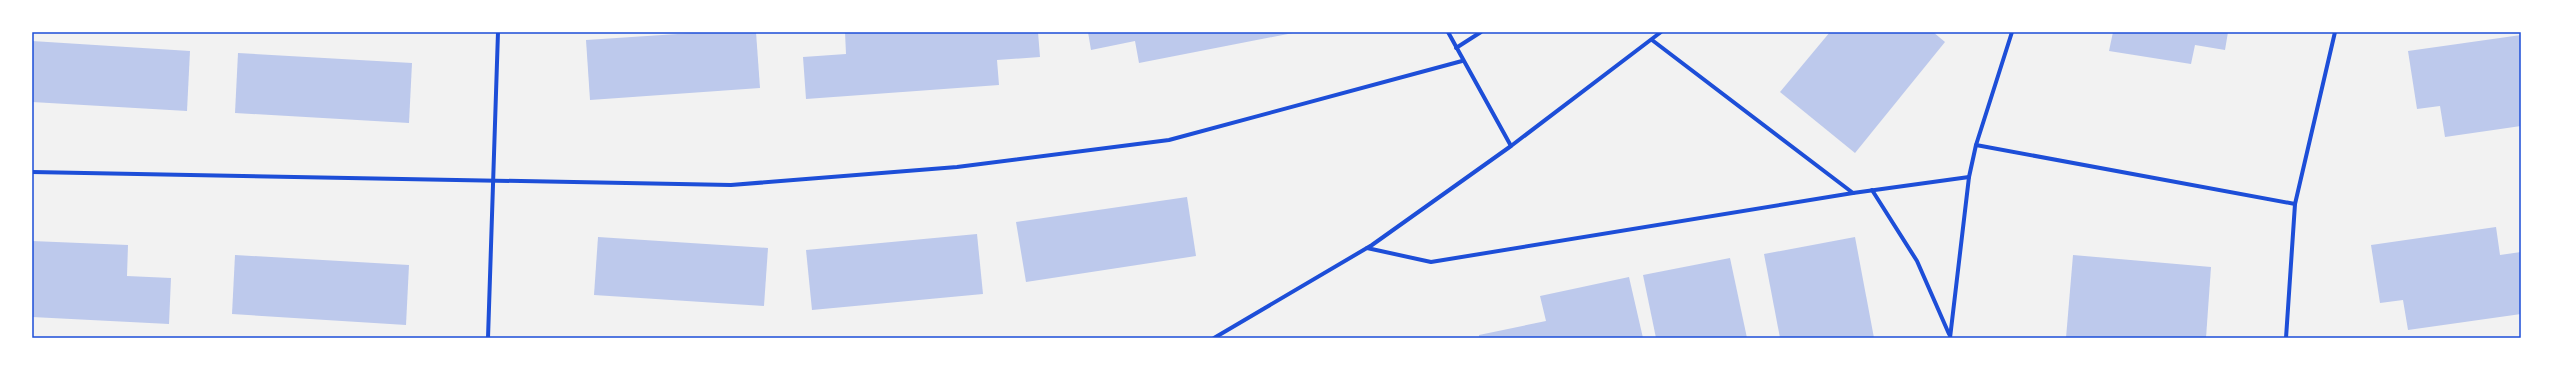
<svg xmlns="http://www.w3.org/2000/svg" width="2553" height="370" viewBox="0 0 2553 370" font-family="'Playfair Display',serif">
<rect width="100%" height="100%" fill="#f2f2f2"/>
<g fill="#bdc9ec">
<path d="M708 32H756L760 88 590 100 586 40Z"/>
<path d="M845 32H1038L1040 57 997 60 999 85 806 99 803 57 846 54Z"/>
<path d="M1088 32H1293V33L1139 63 1135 41 1091 50Z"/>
<path d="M1830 32H1933L1945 42 1855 153 1780 92Z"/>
<path d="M2113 32H2228L2225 50 2195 45 2191 64 2109 51Z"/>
<path d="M2521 35V126L2445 137 2440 106 2417 109 2408 51Z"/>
<path d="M32 41 190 51 187 111 32 102Z"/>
<path d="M238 53 412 63 409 123 235 113Z"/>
<path d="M1187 197 1196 256 1026 282 1016 222Z"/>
<path d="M2496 227 2500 255 2521 252V314L2408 330 2403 300 2380 303 2371 245Z"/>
<path d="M977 234 983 294 812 310 806 250Z"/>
<path d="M598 237 768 248 764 306 594 295Z"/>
<path d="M1855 237 1874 338H1780L1764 254Z"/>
<path d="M32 241 128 245 127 276 171 278 169 324 32 317Z"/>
<path d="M235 255 409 265 406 325 232 314Z"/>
<path d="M2073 255 2211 267 2206 338H2066Z"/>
<path d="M1730 258 1747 338H1656L1643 275Z"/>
<path d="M1629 277 1643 338H1479V335L1546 321 1540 296Z"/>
</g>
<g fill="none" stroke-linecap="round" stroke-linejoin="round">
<g stroke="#1d4ed8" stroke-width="4">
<path d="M1448 32 1511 146"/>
<path d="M1652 40 1853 193 1969 177"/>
<path d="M1456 48 1481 32"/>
<path d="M1976 145 2295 204"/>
<path d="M32 172 731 185 957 167 1169 140 1462 61"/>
<path d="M1872 190 1917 261 1949 334"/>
<path d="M1367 248 1431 262 1853 193"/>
<path d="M488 338 498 32"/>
<path d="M1214 338 1372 245 1511 146 1661 32"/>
<path d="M1950 338 1969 177 1976 145 2012 32"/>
<path d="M2286 338 2295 204 2335 32"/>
</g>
</g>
<rect width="2553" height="370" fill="none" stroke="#ffffff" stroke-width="66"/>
<rect x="33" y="33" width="2487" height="304" fill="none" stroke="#1d4ed8" stroke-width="1.5"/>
</svg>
